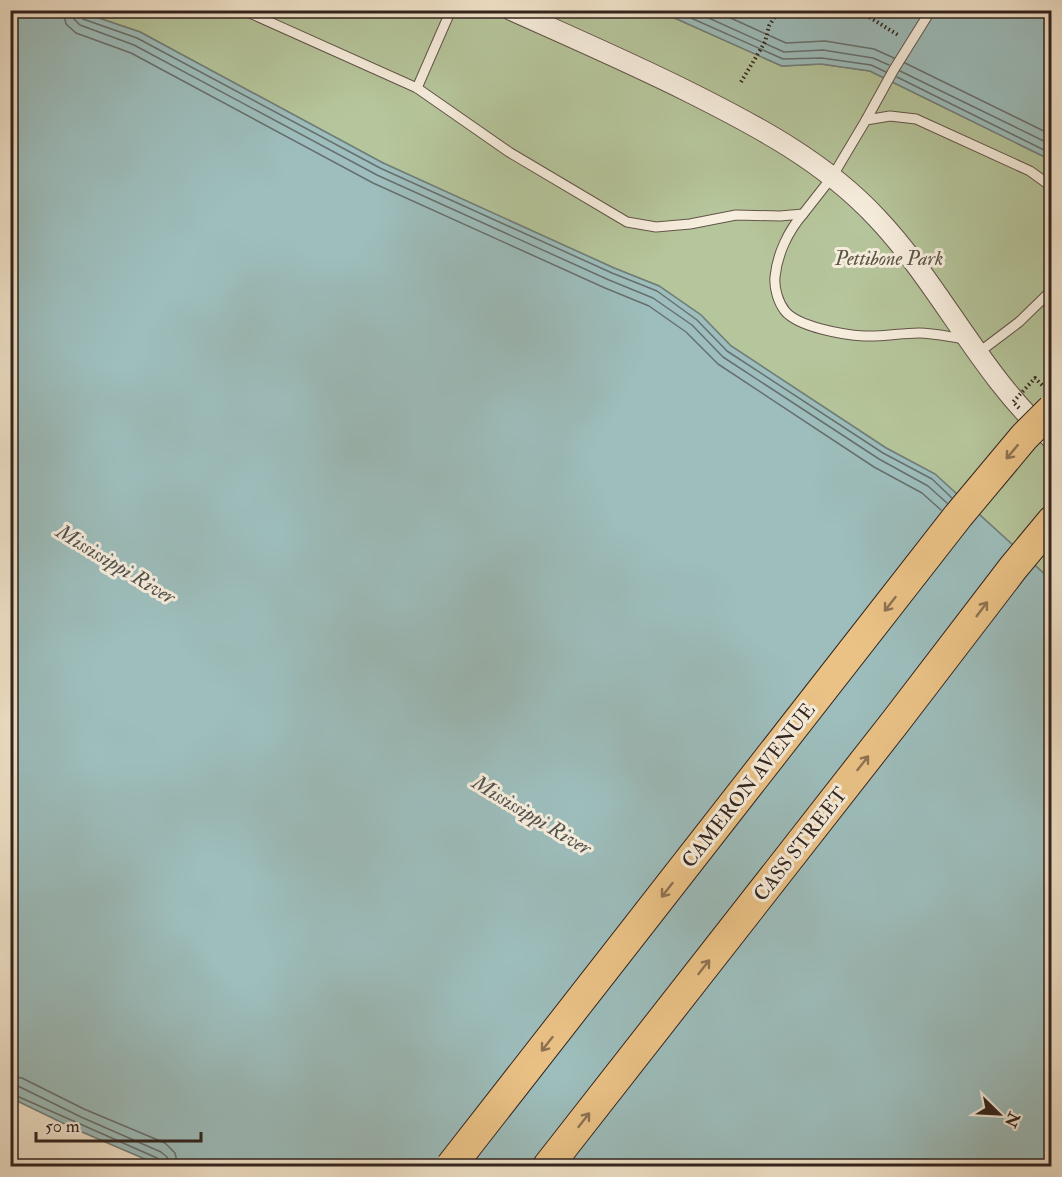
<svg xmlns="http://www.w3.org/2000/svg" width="1062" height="1177" viewBox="0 0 1062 1177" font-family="'IM FELL Double Pica',serif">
<rect width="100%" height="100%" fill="#f3e5cc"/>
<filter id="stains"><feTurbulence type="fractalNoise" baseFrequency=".00333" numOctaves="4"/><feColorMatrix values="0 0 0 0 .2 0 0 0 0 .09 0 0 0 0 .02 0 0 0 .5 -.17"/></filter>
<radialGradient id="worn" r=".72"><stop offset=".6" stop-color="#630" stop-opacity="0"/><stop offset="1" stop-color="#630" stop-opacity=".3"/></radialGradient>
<path fill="#b6c69c" stroke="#74745d" stroke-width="1.5" d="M78 11H659L782 66 821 64 870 71 1051 160V580L935 474 886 448 731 346 701 315 659 286 614 268 383 163 140 32Z"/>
<g fill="#9dbebd" stroke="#72807d" stroke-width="1.5">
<path d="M10 11H78L140 32 383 163 614 268 659 286 701 315 731 346 886 448 935 474 1051 580V1166H161L75 1129 11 1098Z"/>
<path d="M659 11H1051V160L870 71 821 64 782 66Z"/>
</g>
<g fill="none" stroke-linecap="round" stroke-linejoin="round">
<g stroke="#67706e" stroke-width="1.5">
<path d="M63 10 66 24 76 33 131 53 373 183 605 288 649 306 686 332 718 364 874 467 922 493 941 510"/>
<path d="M72 10 74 19 80 25 134 45 377 175 609 280 653 298 692 325 723 357 879 459 928 486 947 503"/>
<path d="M79 10 83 19 137 38 380 168 612 273 657 291 697 320 727 351 883 453 932 479 952 498"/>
<path d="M673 10 783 59 822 58 871 65 886 72"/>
<path d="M691 10 784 52 823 50 873 58 889 65"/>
<path d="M713 10 786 43 825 41 874 49 894 58"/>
<path d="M905 63 1052 135"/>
<path d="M900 71 1052 145"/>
<path d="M897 77 1052 154"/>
<path d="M10 1076 22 1078 84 1109 165 1143 175 1153 178 1166"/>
<path d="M10 1085 18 1086 81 1117 161 1152 167 1157 169 1166"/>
<path d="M10 1093 157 1158 161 1162V1166"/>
</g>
<g stroke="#62544a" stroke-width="11">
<g id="lane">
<path d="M243 10 417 88 509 152 627 222 656 227 690 224 736 215 780 216 803 214 832 177 866 120 890 116 916 119 1030 171 1052 187"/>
<path d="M417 88 451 10"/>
<path d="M866 120 893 71 931 10"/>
<path d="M803 214C788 231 777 255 775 277 774 288 778 302 785 311 798 327 844 335 864 336 882 337 901 333 919 333 934 333 950 337 965 339"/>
<path d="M978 353 1019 322 1052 290"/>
</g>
</g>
<g stroke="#62544a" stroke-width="22">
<path id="street" d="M511 10C571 37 631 63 689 92 757 126 825 162 877 218 942 287 981 376 1052 439"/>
</g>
<g stroke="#31231e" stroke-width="32">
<path id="primary" d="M548 1166 896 721 1013 568 1052 521"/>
</g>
<g stroke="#31231e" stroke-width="4" stroke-dasharray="1.5 3" stroke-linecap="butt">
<path d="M858 10 898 35"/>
<path d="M605 15 607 10"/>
<path d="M741 82 765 42 769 26 779 10"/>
</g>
<use href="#lane" stroke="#f7eede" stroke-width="9"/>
<use href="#street" stroke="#f7eede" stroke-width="20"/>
<use href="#primary" stroke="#eac286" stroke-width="30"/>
<g stroke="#31231e" stroke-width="32" stroke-linecap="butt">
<path id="primary-bridge" d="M451 1166 958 516 1024 437 1052 409"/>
</g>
<path stroke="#31231e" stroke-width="4" stroke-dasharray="1.5 3" stroke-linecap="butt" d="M1019 408 1013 402 1035 378 1043 386"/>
<use href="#primary-bridge" stroke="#eac286" stroke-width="30"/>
</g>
<defs><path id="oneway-shaft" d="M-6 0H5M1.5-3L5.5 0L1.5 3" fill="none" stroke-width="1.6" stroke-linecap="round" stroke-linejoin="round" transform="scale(1.5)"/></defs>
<g stroke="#8e7252">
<use href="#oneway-shaft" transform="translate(1012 452) rotate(130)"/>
<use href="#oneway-shaft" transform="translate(890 604) rotate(128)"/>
<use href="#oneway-shaft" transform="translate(982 609) rotate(-53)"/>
<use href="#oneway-shaft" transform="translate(863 763) rotate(-52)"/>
<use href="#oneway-shaft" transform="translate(667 890) rotate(128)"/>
<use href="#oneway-shaft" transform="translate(704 967) rotate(-52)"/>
<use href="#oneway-shaft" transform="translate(547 1044) rotate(128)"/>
<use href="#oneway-shaft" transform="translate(584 1120) rotate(-52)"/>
</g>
<g text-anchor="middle" stroke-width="6" stroke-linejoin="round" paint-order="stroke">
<g font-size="20" font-style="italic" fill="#595444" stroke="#f7eede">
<text x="889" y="265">Pettibone Park</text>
</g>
<g font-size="20" fill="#31231e" stroke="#f7eede">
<text transform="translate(748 785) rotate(-52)" y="7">CAMERON AVENUE</text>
<text transform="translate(800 844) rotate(-52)" y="7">CASS STREET</text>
</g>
<g font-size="21" font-style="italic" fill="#51524e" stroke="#f7eede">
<text transform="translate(116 564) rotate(31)" y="7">Mississippi River</text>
<text transform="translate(532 815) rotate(31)" y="7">Mississippi River</text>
</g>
</g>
<rect width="1062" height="1177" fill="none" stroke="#f3e5cc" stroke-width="36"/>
<rect x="12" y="12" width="1038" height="1153" fill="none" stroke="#31231e" stroke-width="3"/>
<rect x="18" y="18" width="1026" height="1141" fill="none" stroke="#31231e" stroke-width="1.5"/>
<g transform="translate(999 1114) rotate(114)" stroke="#f7eede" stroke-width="4.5" paint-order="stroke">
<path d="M0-4.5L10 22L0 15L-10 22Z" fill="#31231e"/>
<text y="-9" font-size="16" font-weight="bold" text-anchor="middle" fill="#31231e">N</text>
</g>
<path d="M36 1132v9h165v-9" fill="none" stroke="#31231e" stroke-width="3"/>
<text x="45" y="1132" font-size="18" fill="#31231e" stroke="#f7eede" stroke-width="4.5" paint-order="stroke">50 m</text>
<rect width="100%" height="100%" filter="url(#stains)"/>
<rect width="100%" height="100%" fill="url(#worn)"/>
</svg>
